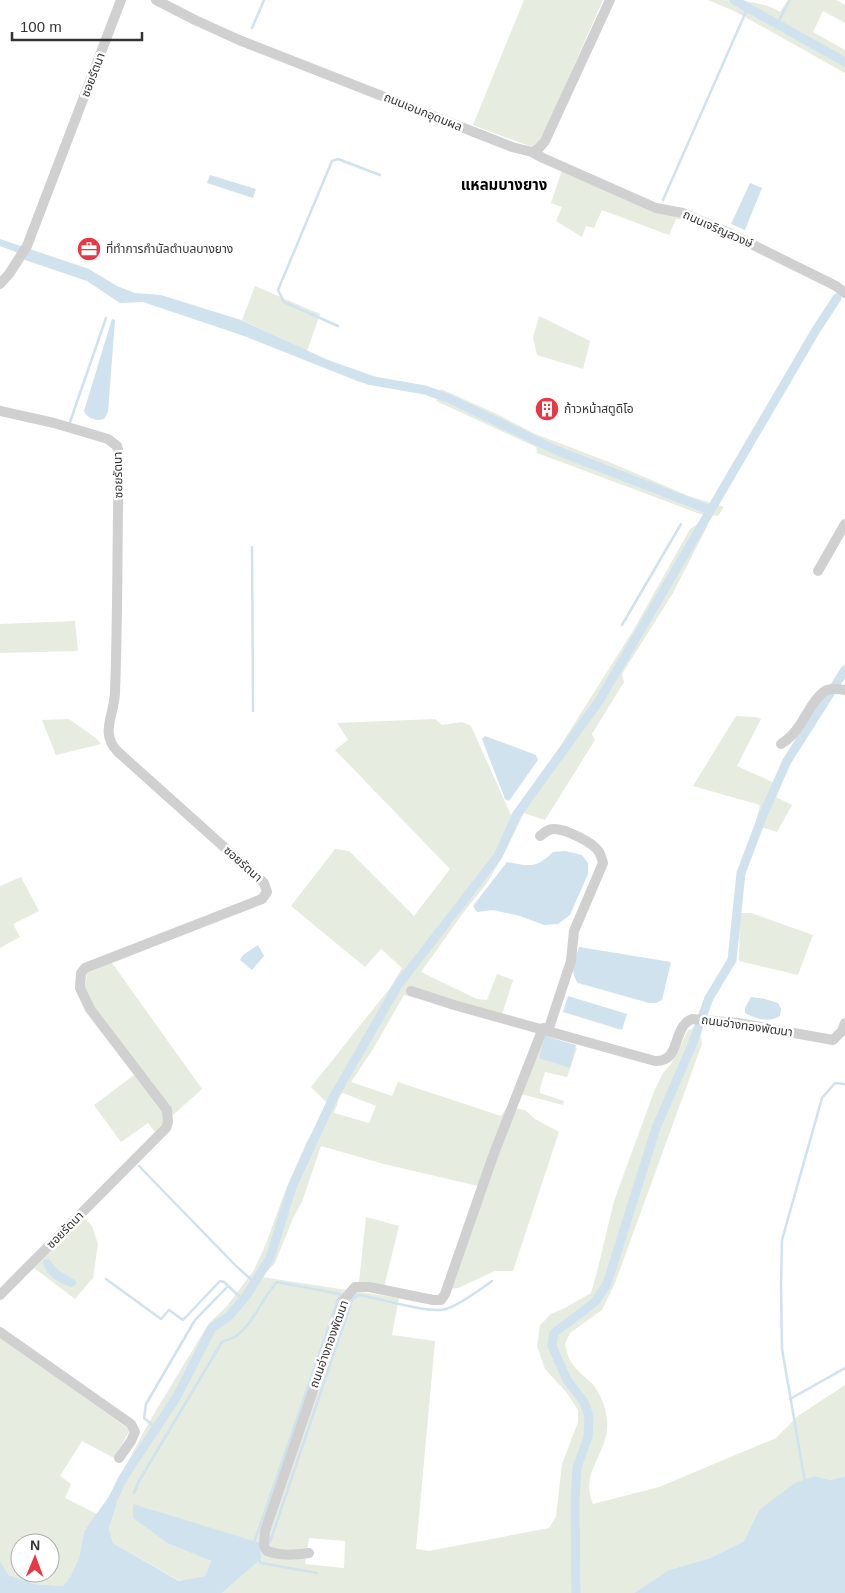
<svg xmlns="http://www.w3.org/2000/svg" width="845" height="1593" viewBox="0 0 845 1593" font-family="Helvetica,'Noto Sans Thai',sans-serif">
<rect width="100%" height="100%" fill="#fff"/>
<g fill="#e6ecdf" fill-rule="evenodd">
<path d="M524 0H603L545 131 536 145 529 146 473 125Z"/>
<path d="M708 0C732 0 762 0 780 12L788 0H836L845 5V23L823 11 813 32 845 50V73L736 12Z"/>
<path d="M562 170 687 219H676L669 235 602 210 594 228 586 226 582 237 556 221 562 207 551 203Z"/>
<path d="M255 286 320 314 307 351 242 320Z"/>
<path d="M539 316 590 341 583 369 537 355 533 338Z"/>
<path d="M441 389 497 414 533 433 609 462 689 496 724 507 718 516 700 514 537 453 536 447 436 401Z"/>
<path d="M696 525H708L673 593 622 674 624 682 592 734 595 740 545 820 524 813 505 852 487 883 463 913 421 972 477 999 487 1000 497 974 513 980 500 1021 404 995 373 1049 351 1082 392 1096 398 1082 501 1116 507 1107 525 1110 535 1119 559 1132 513 1271H495L458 1288 443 1289 478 1186 384 1164 321 1146 302 1202 293 1218 275 1263 262 1277 399 1298 392 1335 435 1341 416 1549 429 1551 549 1528 556 1517 562 1464 578 1422V1410L567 1393 545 1369 537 1346 540 1325 551 1314 565 1308 591 1293 597 1272 614 1201 655 1089 663 1073 671 1064 688 1030 699 1027 702 1044 615 1283 602 1310 570 1333 565 1344C566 1350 568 1357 571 1362 577 1372 588 1378 595 1387 602 1397 607 1411 607 1423 609 1453 579 1472 593 1504L659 1487 776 1438 798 1416 845 1385V1476L830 1480 815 1476 759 1510 744 1541 710 1558 669 1570 634 1593H222L261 1559 169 1544 211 1561 205 1576 180 1581 113 1543 109 1529 117 1503 108 1498 152 1417 209 1323 227 1306 254 1270 265 1246 286 1189 307 1141 328 1104 311 1087 390 988 402 968 381 949 365 967 291 906 335 849 349 851 414 916 450 869 335 750 348 740 337 723 435 719 442 725 462 722 471 726 511 815 557 751 634 629 690 529ZM343 1093 376 1106 369 1123 334 1113 340 1096ZM309 1538 345 1541 344 1568 305 1564Z"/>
<path d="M75 621 78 651 0 653V624Z"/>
<path d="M736 716 755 717 761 719 737 766 781 786 776 797 792 805 777 832 755 825 760 805 693 786Z"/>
<path d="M69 719 97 739 101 744 56 755 42 720Z"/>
<path d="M21 877 39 911 13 924 20 937 0 948V886Z"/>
<path d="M740 913H751L813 935 798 975 739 961Z"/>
<path d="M112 963 202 1089 173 1115 93 1007 85 989 87 973Z"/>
<path d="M543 1034 577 1048 567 1077 545 1072 540 1088V1093L564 1101 563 1105 521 1094Z"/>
<path d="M134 1075 165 1113 166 1121 155 1132 148 1123 121 1142 94 1105Z"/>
<path d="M82 1216 92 1226 98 1244 93 1278 75 1299 34 1268Z"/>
<path d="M366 1217 399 1226 384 1287 359 1282Z"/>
<path d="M0 1337 130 1430 114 1458 82 1441 60 1476 71 1484 65 1498 97 1514 84 1531 79 1558 70 1577 63 1586 34 1584 9 1575 0 1561ZM20 1543H50V1573H20Z"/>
</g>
<g fill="#cfe2ee">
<path d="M210 175 256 189 253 198 207 183Z"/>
<path d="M750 183 762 188 745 230 731 224Z"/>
<path d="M0 239 89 269 117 286 135 293 161 295 241 320 328 360 379 378 377 386 360 382 244 336 143 302 120 303 87 281 25 260 16 252 0 246Z"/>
<path d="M112 319 115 320 108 412 104 419C97 422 87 418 84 411Z"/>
<path d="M485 736 536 755 538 760 509 801 505 799 482 739Z"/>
<path d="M565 851 582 855 588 863V874L570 915 558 924 544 925 520 916 493 910 477 912 473 906 507 862C530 866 536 869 553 852Z"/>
<path d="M258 945 264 956 252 970 240 960 243 955Z"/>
<path d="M579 947 671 962 662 1000 656 1003H649L578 983C569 971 575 961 579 947Z"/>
<path d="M568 996 627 1014 622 1030 563 1012Z"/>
<path d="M751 997 765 999 778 1003 781 1009 780 1016C767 1023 757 1019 745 1013V1008Z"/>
<path d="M545 1036 576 1045 570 1068 539 1058Z"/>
<path d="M46 1259H49L58 1270 76 1281V1284L72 1287C60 1284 44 1275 43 1261Z"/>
<path d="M815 1476 830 1480 845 1476V1593H634L669 1570 710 1558 744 1541 759 1510 795 1483Z"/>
<path d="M108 1498 117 1503 109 1529 113 1543 179 1581 205 1576 211 1561 169 1544 133 1518V1504L260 1543 261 1559 222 1593H0V1561L9 1575 34 1584 63 1586 70 1577 79 1558 84 1531Z"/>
</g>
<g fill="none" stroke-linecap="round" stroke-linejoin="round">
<g stroke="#cfe2ee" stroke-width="2.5">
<path d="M777 24 790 0"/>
<path d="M252 28 264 0"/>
<path d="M663 200 748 7"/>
<path d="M338 326 284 302 278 290 332 161 338 159 380 175"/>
<path d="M70 422 106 318"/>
<path d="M252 547 253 711"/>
<path d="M622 625 681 524"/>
<path d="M139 1166 236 1266 255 1283"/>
<path d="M106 1279 161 1319 169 1310 183 1320 220 1281 224 1282 243 1300"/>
<path d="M790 1399 845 1368"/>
<path d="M156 1428 144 1418 146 1404 195 1320 228 1286"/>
<path d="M805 1482 782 1349 781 1286 782 1240 822 1098 835 1083 845 1084"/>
<path d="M134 1493 139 1481 222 1342C226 1340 232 1339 236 1336 254 1323 262 1298 277 1282L340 1294 254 1543"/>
<path d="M270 1542 352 1300 358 1295C380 1298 428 1314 446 1309 458 1306 481 1289 492 1281"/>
<path d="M257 1558 261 1563 317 1573"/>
</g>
<g stroke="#cfe2ee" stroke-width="9">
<path d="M734 0 845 62"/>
<path d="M368 380 425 390 450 399 558 451 710 510"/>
<path d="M107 1511 123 1478 176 1398 212 1328 229 1316 247 1295 270 1258 292 1187 333 1098 398 985 498 856 517 814 599 701 816 330 837 298"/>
<path d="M576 1593 575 1501 577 1467 588 1437 589 1416 584 1402 567 1380 552 1346 554 1333 595 1302 607 1284 656 1128 692 1045 709 998 732 960 741 873 763 815 787 761 845 670"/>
</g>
<g stroke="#d0d0d0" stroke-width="10">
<path d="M156 0 195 20 239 40 512 147 532 152 539 148 545 141 610 0"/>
<path d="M532 152 543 158 656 208 683 213 727 232 836 286 845 293"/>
<path d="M0 284 9 274 27 246 121 0"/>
<path d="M0 411 54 423 108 439 117 446 119 454C117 534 118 614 115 693 114 716 100 732 117 751L264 883 267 892 262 899 85 968 81 973 80 988 90 1009 167 1110 168 1122 166 1128 0 1295"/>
<path d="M818 571 845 524"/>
<path d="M781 744C804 730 808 702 825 691 831 688 839 689 845 690"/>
<path d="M540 836C545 832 548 829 554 829 565 829 593 842 599 852 601 855 602 859 603 863L574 931 571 961 548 1031"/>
<path d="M411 991 454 1005 655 1061C682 1062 671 1028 692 1019L738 1023 833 1040 842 1031 845 1023"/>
<path d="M0 1332 131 1424 135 1432 131 1441 119 1458"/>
<path d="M309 1553C294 1555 281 1556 267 1551L264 1546 265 1531 344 1300 355 1287H369L433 1300H441L445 1294 493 1156 543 1028"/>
</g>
</g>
<defs>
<g id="office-disc" transform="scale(1.25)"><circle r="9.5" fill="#e63946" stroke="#fff"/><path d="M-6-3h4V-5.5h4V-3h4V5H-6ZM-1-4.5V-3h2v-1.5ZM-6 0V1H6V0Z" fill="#fff"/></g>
<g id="building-disc" transform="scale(1.25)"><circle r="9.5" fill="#e63946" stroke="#fff"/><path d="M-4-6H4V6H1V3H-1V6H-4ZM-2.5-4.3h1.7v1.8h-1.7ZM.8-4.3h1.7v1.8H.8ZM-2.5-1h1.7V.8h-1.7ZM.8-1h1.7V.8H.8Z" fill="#fff"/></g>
</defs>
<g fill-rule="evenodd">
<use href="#office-disc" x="89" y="249"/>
<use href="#building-disc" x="547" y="409"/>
</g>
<g text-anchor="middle" stroke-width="5" stroke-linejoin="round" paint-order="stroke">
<g font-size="12" fill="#333" stroke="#fff">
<text transform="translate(93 75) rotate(-69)" y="4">ซอยรัตนา</text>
<text transform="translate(423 112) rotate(22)" y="4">ถนนเอนกอุดมผล</text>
<text transform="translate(718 229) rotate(24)" y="4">ถนนเจริญสวงษ์</text>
<text transform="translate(118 475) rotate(-91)" y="4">ซอยรัตนา</text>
<text transform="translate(243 864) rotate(42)" y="4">ซอยรัตนา</text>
<text transform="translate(747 1026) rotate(8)" y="4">ถนนอ่างทองพัฒนา</text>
<text transform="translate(65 1230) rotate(-45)" y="4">ซอยรัตนา</text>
<text transform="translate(329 1344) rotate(-70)" y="4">ถนนอ่างทองพัฒนา</text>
</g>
<g font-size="12" fill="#333" stroke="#fff" text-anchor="start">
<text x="106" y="253">ที่ทำการกำนัลตำบลบางยาง</text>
<text x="564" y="413">ก้าวหน้าสตูดิโอ</text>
</g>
<g font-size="15" font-weight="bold" fill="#000" stroke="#fff">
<text x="504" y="190">แหลมบางยาง</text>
</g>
</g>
<g transform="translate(35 1558) rotate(1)"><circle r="24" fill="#ffffff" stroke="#adadad"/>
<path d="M0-4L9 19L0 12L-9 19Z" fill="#e63946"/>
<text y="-8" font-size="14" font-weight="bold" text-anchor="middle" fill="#333333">N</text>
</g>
<path d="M12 32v8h130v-8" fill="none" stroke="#333333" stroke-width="2.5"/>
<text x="20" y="32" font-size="15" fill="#333333" stroke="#ffffff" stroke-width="4" paint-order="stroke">100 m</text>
</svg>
